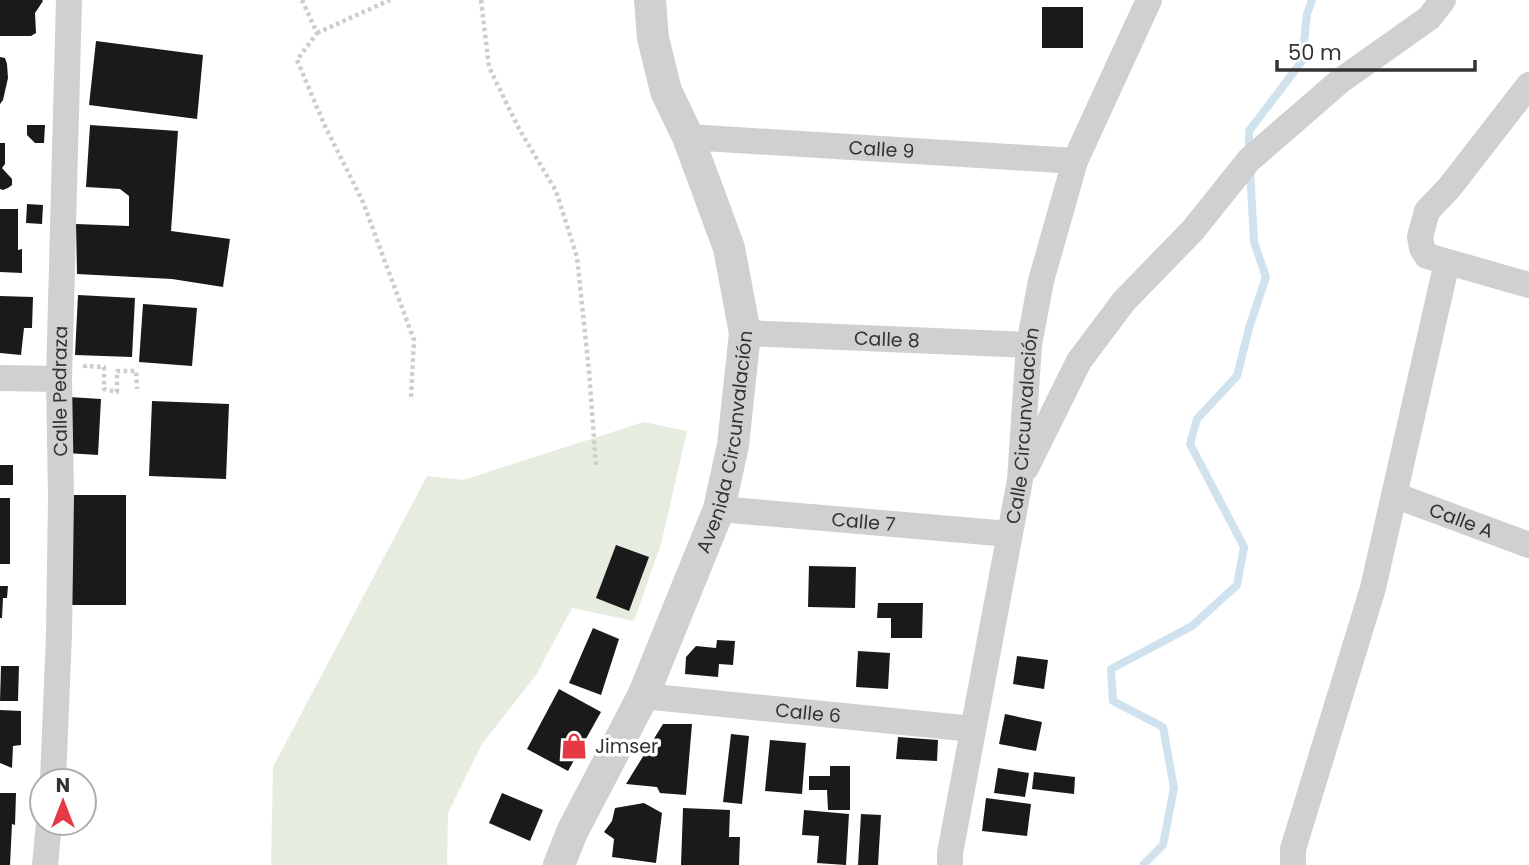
<svg xmlns="http://www.w3.org/2000/svg" width="1529" height="865" viewBox="0 0 1529 865" font-family="Poppins,sans-serif">
<rect width="100%" height="100%" fill="#fff"/>
<path fill="#e6ecdf" d="M644 422 687 431 661 544 634 621 572 608 536 675 482 744 448 813 447 865H271L273 767 427 476 463 480Z"/>
<g fill="none" stroke-linecap="round" stroke-linejoin="round">
<g stroke="#cfe2ee" stroke-width="8">
<path d="M1249 153V131L1302 61 1307 14 1312 0"/>
<path d="M1143 865 1163 845 1174 788 1163 727 1113 701 1111 669 1192 626 1237 585 1244 547 1190 444 1197 419 1237 376 1250 325 1266 277 1254 242 1250 169"/>
</g>
</g>
<g fill="#1a1a1a">
<path d="M0 0H42L43 1 35 13 36 33 31 36H0Z"/>
<rect x="1042" y="7" width="41" height="41"/>
<path d="M96 41 203 55 197 119 89 105Z"/>
<path d="M0 57 5 58 7 64 8 78 3 100 0 104Z"/>
<path d="M27 125H45L44 143H35L27 135Z"/>
<path d="M90 125 178 131 171 231 230 239 223 287 172 279 77 274 76 224 129 226V196L120 189 86 187Z"/>
<path d="M0 143H5V164L2 168 12 179V185L8 188 3 190 0 189Z"/>
<path d="M27 204 43 205 42 224 26 223Z"/>
<path d="M0 209H18V250L22 249V273L0 272Z"/>
<path d="M78 295 135 298 132 357 75 355Z"/>
<path d="M0 296 33 297 32 328H24L21 355 0 353Z"/>
<path d="M143 304 197 308 192 366 139 362Z"/>
<path d="M69 397 101 399 98 455 66 453Z"/>
<path d="M152 401 229 404 226 479 149 476Z"/>
<rect x="0" y="465" width="13" height="20"/>
<rect x="71" y="495" width="55" height="110"/>
<rect x="0" y="498" width="10" height="66"/>
<path d="M616 545 649 557 629 611 596 598Z"/>
<path d="M809 566 856 567 855 608 808 607Z"/>
<path d="M0 586H8L7 598H3L2 618H0Z"/>
<path d="M878 603H923L922 638H891V618H877Z"/>
<path d="M593 628 619 639 601 695 569 683Z"/>
<path d="M717 640 735 641 733 665 719 664 718 677 685 674 686 657 696 646 716 648Z"/>
<path d="M858 651 890 653 888 689 856 687Z"/>
<path d="M1017 656 1048 660 1044 689 1013 684Z"/>
<path d="M1 666H19L18 701H0Z"/>
<path d="M559 689 601 712 568 771 527 749Z"/>
<path d="M0 710 21 711V745L13 746 12 768 0 763Z"/>
<path d="M1005 714 1042 722 1036 751 999 744Z"/>
<path d="M663 724H692L686 795 660 793 657 787 626 784Z"/>
<path d="M731 734 749 736 742 804 723 802Z"/>
<path d="M898 737 938 740 937 761 896 759Z"/>
<path d="M770 740 806 743 802 794 765 791Z"/>
<path d="M830 766H850V810H828L827 790H809V776H830Z"/>
<path d="M998 768 1029 773 1025 797 994 793Z"/>
<path d="M1034 772 1075 777 1074 794 1032 789Z"/>
<path d="M0 793H16L15 825 12 824 10 865H0Z"/>
<path d="M502 793 543 810 530 841 489 823Z"/>
<path d="M986 798 1031 804 1027 836 982 831Z"/>
<path d="M644 803 662 813 656 863 612 857 614 839 604 832 612 821 615 808Z"/>
<path d="M683 808 730 810 729 837H740L739 865H681Z"/>
<path d="M804 810 849 814 846 865 817 863 819 836 802 835Z"/>
<path d="M861 814 881 815 878 865H858Z"/>
</g>
<g fill="none" stroke-linecap="round" stroke-linejoin="round">
<g stroke="#cdcdcd" stroke-width="4.5" stroke-dasharray="3.5 3.5" stroke-linecap="butt">
<path d="M302 0 317 33 297 60 324 124 363 202 414 340 411 398"/>
<path d="M481 0 489 67 518 127 556 191 577 257 589 371 596 466"/>
<path d="M317 33 390 0"/>
<path d="M85 368V366L104 367V389L117 392V371H136L137 389"/>
</g>
<g stroke="#d0d0d0" stroke-width="26">
<path d="M1529 85 1449 188 1427 211 1420 237 1422 248 1427 256 1529 285"/>
<path id="s1" d="M688 137 1075 161"/>
<path id="s2" d="M745 333 1029 345"/>
<path d="M0 378 59 379"/>
<path d="M1026 468 1079 361 1124 301 1193 230 1249 160 1340 81 1429 18 1443 0"/>
<path id="s3" d="M1394 495 1529 545"/>
<path id="s4" d="M719 509 1009 534"/>
<path id="s5" d="M643 696 973 729"/>
<path id="s6" d="M53 781 59 634 61 497 59 379 69 0"/>
<path d="M45 865 49 823"/>
<path id="s7" d="M950 865V853L1020 480 1029 345 1041 281 1075 161 1149 0"/>
<path d="M1293 865V849L1373 588 1447 262"/>
</g>
<path stroke="#d0d0d0" stroke-width="32" id="s8" d="M559 865 572 832 643 696 719 509 733 445 745 333 729 248 688 137 666 91 653 38 650 0"/>
</g>
<defs>
<g id="shop-bare" transform="scale(2.1)"><path d="M-5-2.5h2.3a2.7 3.5 0 0 1 5.4 0H5L5.5 6h-11ZM-1.5-2.5h3a1.5 2.3 0 0 0-3 0Z" fill="#e63946" stroke="#fff" stroke-width="2.5" paint-order="stroke"/></g>
</defs>
<g fill-rule="evenodd">
<use href="#shop-bare" x="574" y="746"/>
</g>
<g text-anchor="middle" stroke-width="7" stroke-linejoin="round" paint-order="stroke">
<g font-size="19" fill="#333" stroke="#fff">
<text dy="7" stroke="none"><textPath href="#s1" startOffset="194">Calle 9</textPath></text>
<text dy="7" stroke="none"><textPath href="#s2" startOffset="142">Calle 8</textPath></text>
<text dy="7" stroke="none"><textPath href="#s6" startOffset="390">Calle Pedraza</textPath></text>
<text dy="7" stroke="none"><textPath href="#s7" startOffset="446">Calle Circunvalación</textPath></text>
<text dy="7" stroke="none"><textPath href="#s8" startOffset="458">Avenida Circunvalación</textPath></text>
<text dy="7" stroke="none"><textPath href="#s3" startOffset="72">Calle A</textPath></text>
<text dy="7" stroke="none"><textPath href="#s4" startOffset="145">Calle 7</textPath></text>
<text dy="7" stroke="none"><textPath href="#s5" startOffset="166">Calle 6</textPath></text>
</g>
<g font-size="19" fill="#333" stroke="#fff" text-anchor="start">
<text x="595" y="753">Jimser</text>
</g>
</g>
<g transform="translate(63 802)"><circle r="33" fill="#ffffff" stroke="#adadad" stroke-width="2"/>
<path d="M0-5L12 26L0 18L-12 26Z" fill="#e63946"/>
<text y="-10" font-size="19" font-weight="bold" text-anchor="middle" fill="#333333">N</text>
</g>
<path d="M1277 60v10h198v-10" fill="none" stroke="#333333" stroke-width="3.5"/>
<text x="1288" y="60" font-size="21" fill="#333333" stroke="#ffffff" stroke-width="5" paint-order="stroke">50 m</text>
</svg>
